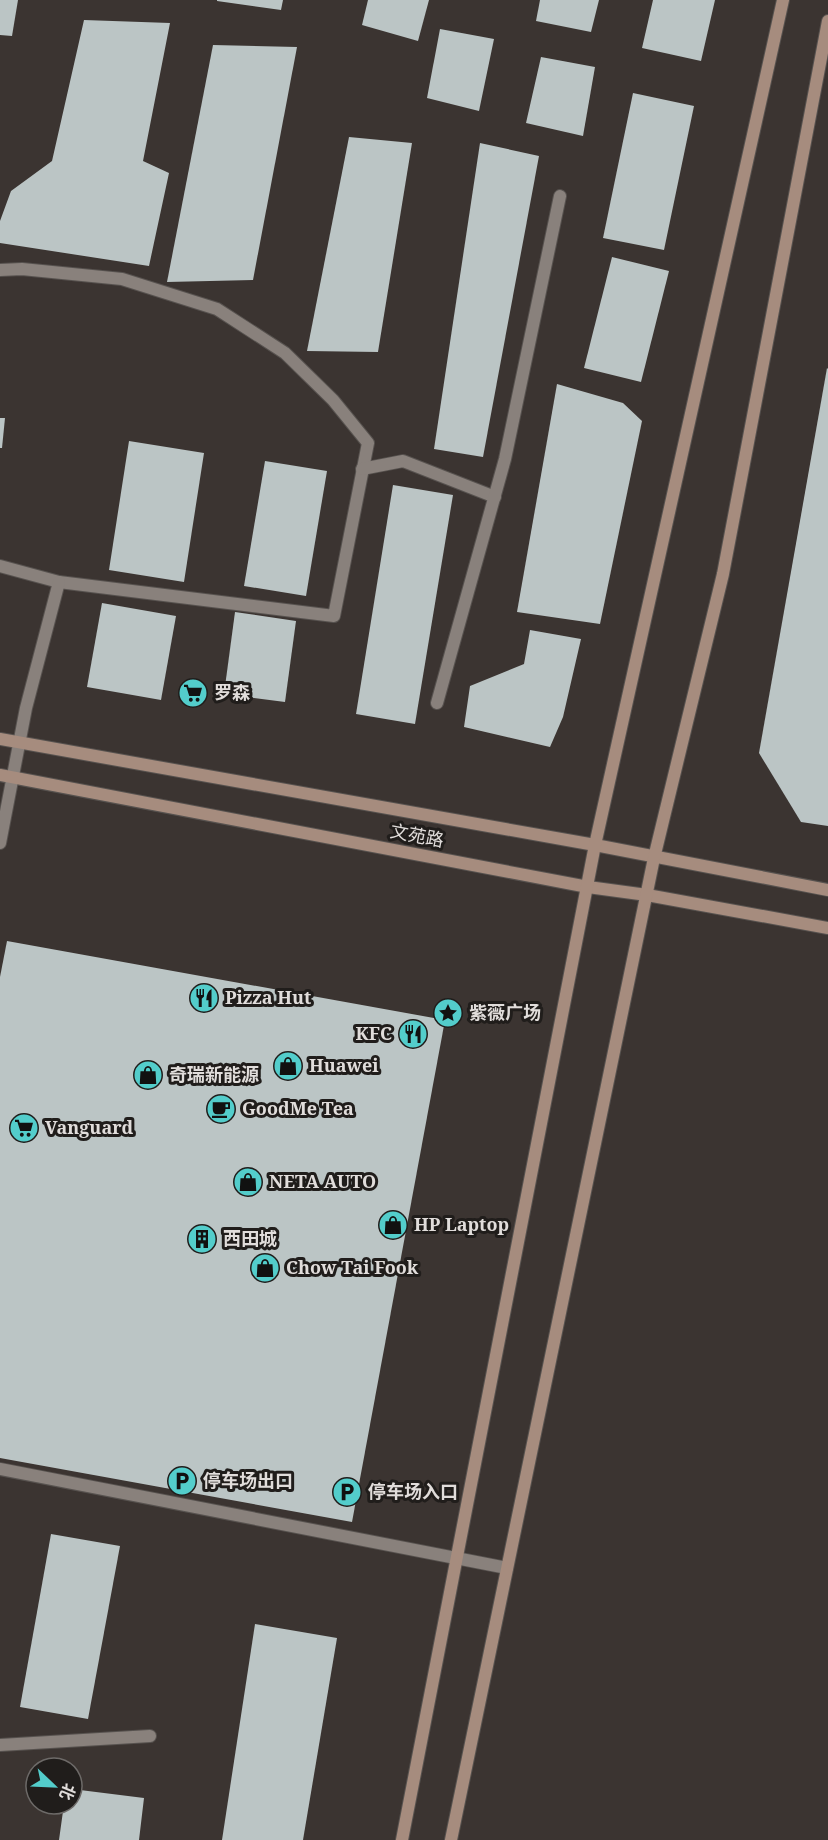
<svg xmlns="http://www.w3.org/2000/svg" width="828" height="1840" viewBox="0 0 828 1840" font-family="'Noto Serif','Noto Sans SC',serif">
<rect width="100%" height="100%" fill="#3b3431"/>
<g fill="#bbc5c5">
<path d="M0 0H18L12 36 0 35Z"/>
<path d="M217 0H283L281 10 217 1Z"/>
<path d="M368 0H429L418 41 362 25Z"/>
<path d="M540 0H599L591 32 536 21Z"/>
<path d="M653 0H715L701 61 642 48Z"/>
<path d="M84 20 170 23 143 161 169 173 149 266 0 243V221L11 191 52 161Z"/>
<path d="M440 29 494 39 479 111 427 98Z"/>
<path d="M213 45 297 47 253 280 167 282Z"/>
<path d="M541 57 595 67 583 136 526 123Z"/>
<path d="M633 93 694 106 664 250 603 238Z"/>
<path d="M349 137 412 143 378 352 307 351Z"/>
<path d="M480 143 539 156 483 457 434 449Z"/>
<path d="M612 257 669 271 641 382 584 368Z"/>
<path d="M827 368 828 369V826L801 822 759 753Z"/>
<path d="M557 384 623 403 642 421 600 624 517 612Z"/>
<path d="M0 418H5L2 448H0Z"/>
<path d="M129 441 204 453 184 582 109 570Z"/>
<path d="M265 461 327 471 306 596 244 586Z"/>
<path d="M393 485 453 495 415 724 356 714Z"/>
<path d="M102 603 176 616 161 700 87 687Z"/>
<path d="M235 612 296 621 285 702 224 694Z"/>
<path d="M530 630 581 639 563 717 550 747 464 727 470 686 524 664Z"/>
<path d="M7 941 445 1020 352 1522 0 1458V977Z"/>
<path d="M51 1534 120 1546 88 1719 20 1707Z"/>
<path d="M255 1624 337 1638 303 1840H222Z"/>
<path d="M72 1789 144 1798 139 1840H59L64 1804H72Z"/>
</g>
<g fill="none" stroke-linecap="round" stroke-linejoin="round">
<g stroke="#57524f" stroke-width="14">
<g id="service">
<path d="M0 270 22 269 122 279 217 309 285 353 333 400 368 443 334 616 59 582 0 566"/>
<path d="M362 469 403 461 495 497"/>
<path d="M437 703 505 459 560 196"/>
<path d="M0 843 26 708 59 582"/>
<path d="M0 1469 507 1568"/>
<path d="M0 1745 150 1736"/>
</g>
</g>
<g stroke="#57524f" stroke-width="14">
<g id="secondary">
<path d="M0 739 595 845 828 890"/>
<path d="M0 775 588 887 647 895 828 928"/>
<path d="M402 1840 595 845 783 0"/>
<path d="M451 1840 654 858 723 574 828 21"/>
</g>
</g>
<use href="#service" stroke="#89817c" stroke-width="12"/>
<use href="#secondary" stroke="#a68c7e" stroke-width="12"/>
</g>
<defs>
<g id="supermarket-disc" transform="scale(1.5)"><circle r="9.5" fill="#53cdcb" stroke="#201d1b"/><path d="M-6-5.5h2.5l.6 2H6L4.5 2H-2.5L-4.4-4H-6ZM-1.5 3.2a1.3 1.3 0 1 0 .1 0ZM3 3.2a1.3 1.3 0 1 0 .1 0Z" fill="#111"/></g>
<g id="restaurant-disc" transform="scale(1.5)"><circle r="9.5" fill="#53cdcb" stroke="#201d1b"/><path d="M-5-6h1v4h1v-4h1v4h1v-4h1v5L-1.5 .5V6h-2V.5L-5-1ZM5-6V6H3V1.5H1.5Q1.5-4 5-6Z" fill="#111"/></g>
<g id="sight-disc" transform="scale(1.5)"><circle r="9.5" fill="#53cdcb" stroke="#201d1b"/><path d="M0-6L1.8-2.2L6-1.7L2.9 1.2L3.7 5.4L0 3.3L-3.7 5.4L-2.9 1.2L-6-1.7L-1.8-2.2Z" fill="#111"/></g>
<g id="shop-disc" transform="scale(1.5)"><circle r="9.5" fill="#53cdcb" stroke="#201d1b"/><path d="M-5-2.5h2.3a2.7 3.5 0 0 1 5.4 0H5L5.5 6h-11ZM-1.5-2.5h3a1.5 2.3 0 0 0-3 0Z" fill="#111"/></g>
<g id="cafe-disc" transform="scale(1.5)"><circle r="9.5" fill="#53cdcb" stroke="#201d1b"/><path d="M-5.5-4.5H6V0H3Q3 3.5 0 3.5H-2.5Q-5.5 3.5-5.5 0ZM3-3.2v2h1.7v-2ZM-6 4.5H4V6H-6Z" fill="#111"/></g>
<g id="building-disc" transform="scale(1.5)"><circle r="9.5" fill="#53cdcb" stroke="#201d1b"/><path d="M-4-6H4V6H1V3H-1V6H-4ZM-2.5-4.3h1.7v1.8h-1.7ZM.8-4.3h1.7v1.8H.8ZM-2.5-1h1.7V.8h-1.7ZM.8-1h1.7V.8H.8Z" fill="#111"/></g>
<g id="parking-disc" transform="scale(1.5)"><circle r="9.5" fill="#53cdcb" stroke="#201d1b"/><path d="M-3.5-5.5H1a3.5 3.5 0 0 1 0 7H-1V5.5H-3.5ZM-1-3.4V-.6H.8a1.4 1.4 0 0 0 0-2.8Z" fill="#111"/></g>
</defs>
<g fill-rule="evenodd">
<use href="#supermarket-disc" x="193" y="693"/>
<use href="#restaurant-disc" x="204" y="998"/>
<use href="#sight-disc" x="448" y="1013"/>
<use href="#restaurant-disc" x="413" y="1034"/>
<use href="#shop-disc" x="288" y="1066"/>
<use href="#shop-disc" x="148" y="1075"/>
<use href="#cafe-disc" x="221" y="1109"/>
<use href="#supermarket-disc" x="24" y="1128"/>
<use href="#shop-disc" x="248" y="1182"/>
<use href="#shop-disc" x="393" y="1225"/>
<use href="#building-disc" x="202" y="1239"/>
<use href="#shop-disc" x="265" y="1268"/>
<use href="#parking-disc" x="182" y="1481"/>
<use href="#parking-disc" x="347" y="1492"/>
</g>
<g text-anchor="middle" stroke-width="6" stroke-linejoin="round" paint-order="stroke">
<g font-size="18" font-weight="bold" fill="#e1dddb" stroke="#201d1b" text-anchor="start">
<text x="214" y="699">罗森</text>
<text x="225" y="1004">Pizza Hut</text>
<text x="469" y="1019">紫薇广场</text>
<text x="392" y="1040" text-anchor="end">KFC</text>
<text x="309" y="1072">Huawei</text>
<text x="169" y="1081">奇瑞新能源</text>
<text x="242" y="1115">GoodMe Tea</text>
<text x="45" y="1134">Vanguard</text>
<text x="269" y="1188">NETA AUTO</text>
<text x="414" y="1231">HP Laptop</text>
<text x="223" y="1245">西田城</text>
<text x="286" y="1274">Chow Tai Fook</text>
<text x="203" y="1487">停车场出口</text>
<text x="368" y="1498">停车场入口</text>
</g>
<g font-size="18" fill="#e1dddb" stroke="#201d1b">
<text transform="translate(417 836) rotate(11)" y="6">文苑路</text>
</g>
</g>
<g transform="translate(54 1786) rotate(113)"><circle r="28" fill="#201d1b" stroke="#6d6a68" stroke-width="1.5"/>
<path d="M0-4.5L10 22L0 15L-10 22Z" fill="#53cdcb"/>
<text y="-9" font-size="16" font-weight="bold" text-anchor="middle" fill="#e1dddb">北</text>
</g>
</svg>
